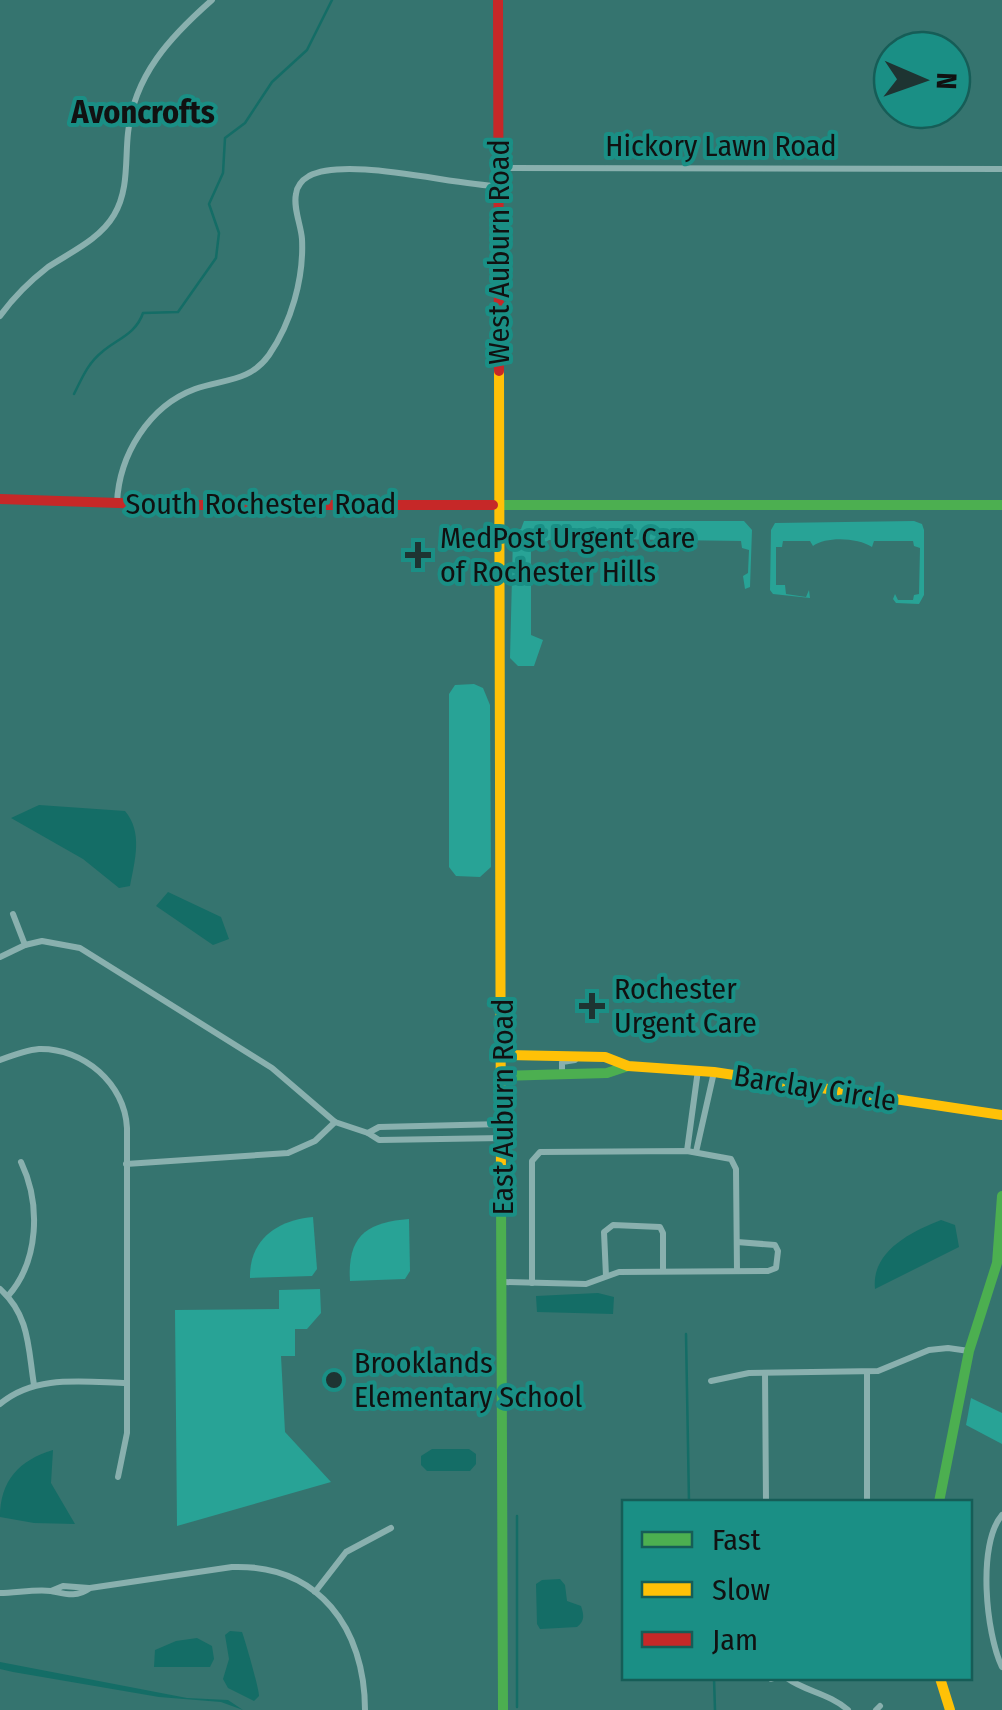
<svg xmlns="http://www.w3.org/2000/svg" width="1002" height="1710" viewBox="0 0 1002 1710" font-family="'Fira Sans Condensed',sans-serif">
<rect width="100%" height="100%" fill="#35746f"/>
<g fill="#28a396">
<path d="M524 521H744L752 530 750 587 745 589 743 576 748 573 749 550 742 548 741 541 601 539 599 547 584 539 549 540 531 551V635L543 640 534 666H518L510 658 513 536 515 529H521Z"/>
<path d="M914 521 922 524 924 530V595L919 604 896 603 893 599 895 594 898 600H913L914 595 919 594 920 548 914 546 913 541H874L872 547C858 538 827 536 813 546L810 541H783L782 547H776V585H785L786 594 806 597 809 590 810 598 773 594 770 590 771 530 775 523Z"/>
<path d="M474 684 483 688 490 705 491 867 480 877 456 876 449 867V694L455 685Z"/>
<path d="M313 1217 317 1269 312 1276 250 1278C249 1239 278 1220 313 1217Z"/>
<path d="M409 1219 410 1271 405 1279 350 1281C347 1236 367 1222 409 1219Z"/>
<path d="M320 1289 321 1313 307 1329H295V1356H281L285 1432 331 1482 177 1526 175 1310 279 1309V1290Z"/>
<path d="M971 1398 1002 1413V1444L966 1425Z"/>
</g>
<g fill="#146d66">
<path d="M39 805 125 811C143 832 135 860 130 886L119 888 83 859 11 818Z"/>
<path d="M168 892 221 917 229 939 213 945 156 906Z"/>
<path d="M941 1220 955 1225 959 1247 875 1289C871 1251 911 1232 941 1220Z"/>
<path d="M598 1293 614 1297 613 1314 537 1312 536 1296Z"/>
<path d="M432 1449H469L476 1454V1464L470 1471H427L421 1465V1456Z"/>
<path d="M53 1450 51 1483 75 1524 34 1523 0 1517C0 1481 19 1460 53 1450Z"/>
<path d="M560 1579 565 1585 567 1601 581 1606C584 1615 585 1621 577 1627L540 1629 537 1624 536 1584 542 1580Z"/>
<path d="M230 1631 242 1632C245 1640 259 1688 259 1696L254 1701 228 1688 223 1679 229 1659 225 1635Z"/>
<path d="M197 1638 212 1646 214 1659 210 1667H154L155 1650 176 1641Z"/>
<path d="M0 1662 187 1698 228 1700 243 1710 221 1702 159 1697 13 1672 0 1669Z"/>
</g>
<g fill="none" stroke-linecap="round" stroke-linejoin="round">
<g stroke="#146d66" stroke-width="2.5">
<path d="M74 394C82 378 88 363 102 352 117 339 136 334 143 313L178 312 216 258 219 233 209 204 223 173 225 138 245 123 272 82 307 50 332 0"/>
<path d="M686 1334 689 1502"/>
<path d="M714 1678 715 1710"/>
<path d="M517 1707V1516"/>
</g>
<g stroke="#89b0ae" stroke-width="6">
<path d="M499 168 1002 169"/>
<path d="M0 316C13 298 30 281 48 267 71 252 100 239 114 215 129 190 125 160 128 133 134 75 171 36 212 0"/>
<path d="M117 503C119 455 149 406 195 389 223 379 250 382 269 355 291 323 304 279 302 239 301 225 293 208 296 194 297 186 302 180 309 176 347 156 452 185 498 186"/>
<path d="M13 914 25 945"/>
<path d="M0 957 25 945 42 941 80 948 272 1068 335 1122 368 1133"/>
<path d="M0 1060C13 1055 26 1050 39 1049 84 1048 125 1084 127 1128V1433L118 1477"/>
<path d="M562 1074V1062L575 1060"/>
<path d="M502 1124 379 1127 368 1133 379 1140 503 1138"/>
<path d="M687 1151 698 1070"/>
<path d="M696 1152 714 1072"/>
<path d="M126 1164 288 1153 315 1141 335 1122"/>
<path d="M606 1276 604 1232 613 1225 660 1227 663 1233V1271"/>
<path d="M504 1282 586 1284 619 1272 768 1271 776 1268 778 1251 775 1245 737 1242"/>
<path d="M532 1283V1161L540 1152 687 1151 731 1159 736 1169 737 1271"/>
<path d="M0 1289C30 1316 28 1348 34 1385"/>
<path d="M8 1296C39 1261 41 1204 21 1162"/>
<path d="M867 1372V1502"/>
<path d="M765 1373 766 1502"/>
<path d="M711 1381 749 1373 878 1371 929 1350 948 1348 969 1351"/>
<path d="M0 1404C35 1374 84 1382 127 1383"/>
<path d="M1002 1515C977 1544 986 1634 1002 1667"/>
<path d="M51 1591 63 1586 89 1588"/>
<path d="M315 1592 346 1552 391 1528"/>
<path d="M0 1593C16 1593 35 1589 51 1591 66 1594 76 1598 90 1588L232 1567C319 1564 365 1629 365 1710"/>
<path d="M787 1678C806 1692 829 1693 848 1710"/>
<path d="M771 1679 774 1678"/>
<path d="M876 1710 880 1706"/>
</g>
<g stroke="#4caf50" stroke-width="10">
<path d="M493 505H1002"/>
<path d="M503 1076 607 1073 628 1066"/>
<path d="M501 1193 503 1710"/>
<path d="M939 1502 969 1351 997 1263 1002 1196"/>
</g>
<g stroke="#ffc107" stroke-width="10">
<path d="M499 371 501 1193"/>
<path d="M503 1055 605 1057 628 1066 714 1072 1002 1115"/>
<path d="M940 1678 950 1710"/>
</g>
<g stroke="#c62828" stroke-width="10">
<path d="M498 0 499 371"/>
<path d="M0 499 178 505H493"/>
</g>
</g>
<g fill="#1e3432" stroke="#1a8f85" stroke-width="4">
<path d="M413 540h10v10h10v10h-10v10h-10v-10h-10v-10h10z"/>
<path d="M587 991h10v10h10v10h-10v10h-10v-10h-10v-10h10z"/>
<circle cx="334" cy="1380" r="10"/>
</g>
<g text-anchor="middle" stroke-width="8" stroke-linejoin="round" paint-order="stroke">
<g font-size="30" fill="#111" stroke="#1a8f85">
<text x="721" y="156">Hickory Lawn Road</text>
<text transform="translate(499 252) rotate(-90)" y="10">West Auburn Road</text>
<text x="261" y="514">South Rochester Road</text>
<text transform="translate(815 1088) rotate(9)" y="10">Barclay Circle</text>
<text transform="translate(503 1107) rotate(-90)" y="10">East Auburn Road</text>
</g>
<g font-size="30" fill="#111" stroke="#1a8f85" text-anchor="start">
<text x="440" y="548">MedPost Urgent Care<tspan x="440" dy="34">of Rochester Hills</tspan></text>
<text x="614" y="999">Rochester<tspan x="614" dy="34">Urgent Care</tspan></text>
<text x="354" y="1373">Brooklands<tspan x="354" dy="34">Elementary School</tspan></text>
</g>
<g font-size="32" font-weight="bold" fill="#111" stroke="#1a8f85">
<text x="143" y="123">Avoncrofts</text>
</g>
</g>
<rect x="622" y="1500" width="350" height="180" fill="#1a8f85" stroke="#165d57" stroke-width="2.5"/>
<rect x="642" y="1532" width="50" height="15" fill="#4caf50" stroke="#165d57" stroke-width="2.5"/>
<text x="712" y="1550" font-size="30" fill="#111111">Fast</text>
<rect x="642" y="1582" width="50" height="15" fill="#ffc107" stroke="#165d57" stroke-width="2.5"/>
<text x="712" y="1600" font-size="30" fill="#111111">Slow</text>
<rect x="642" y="1632" width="50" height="15" fill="#c62828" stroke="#165d57" stroke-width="2.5"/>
<text x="712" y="1650" font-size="30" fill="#111111">Jam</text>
<g transform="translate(922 80) rotate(92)"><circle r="48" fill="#1a8f85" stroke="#165d57" stroke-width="2.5"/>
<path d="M0-8L18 38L0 25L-18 38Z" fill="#1e3432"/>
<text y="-15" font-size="28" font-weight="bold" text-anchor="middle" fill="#111111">N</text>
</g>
</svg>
